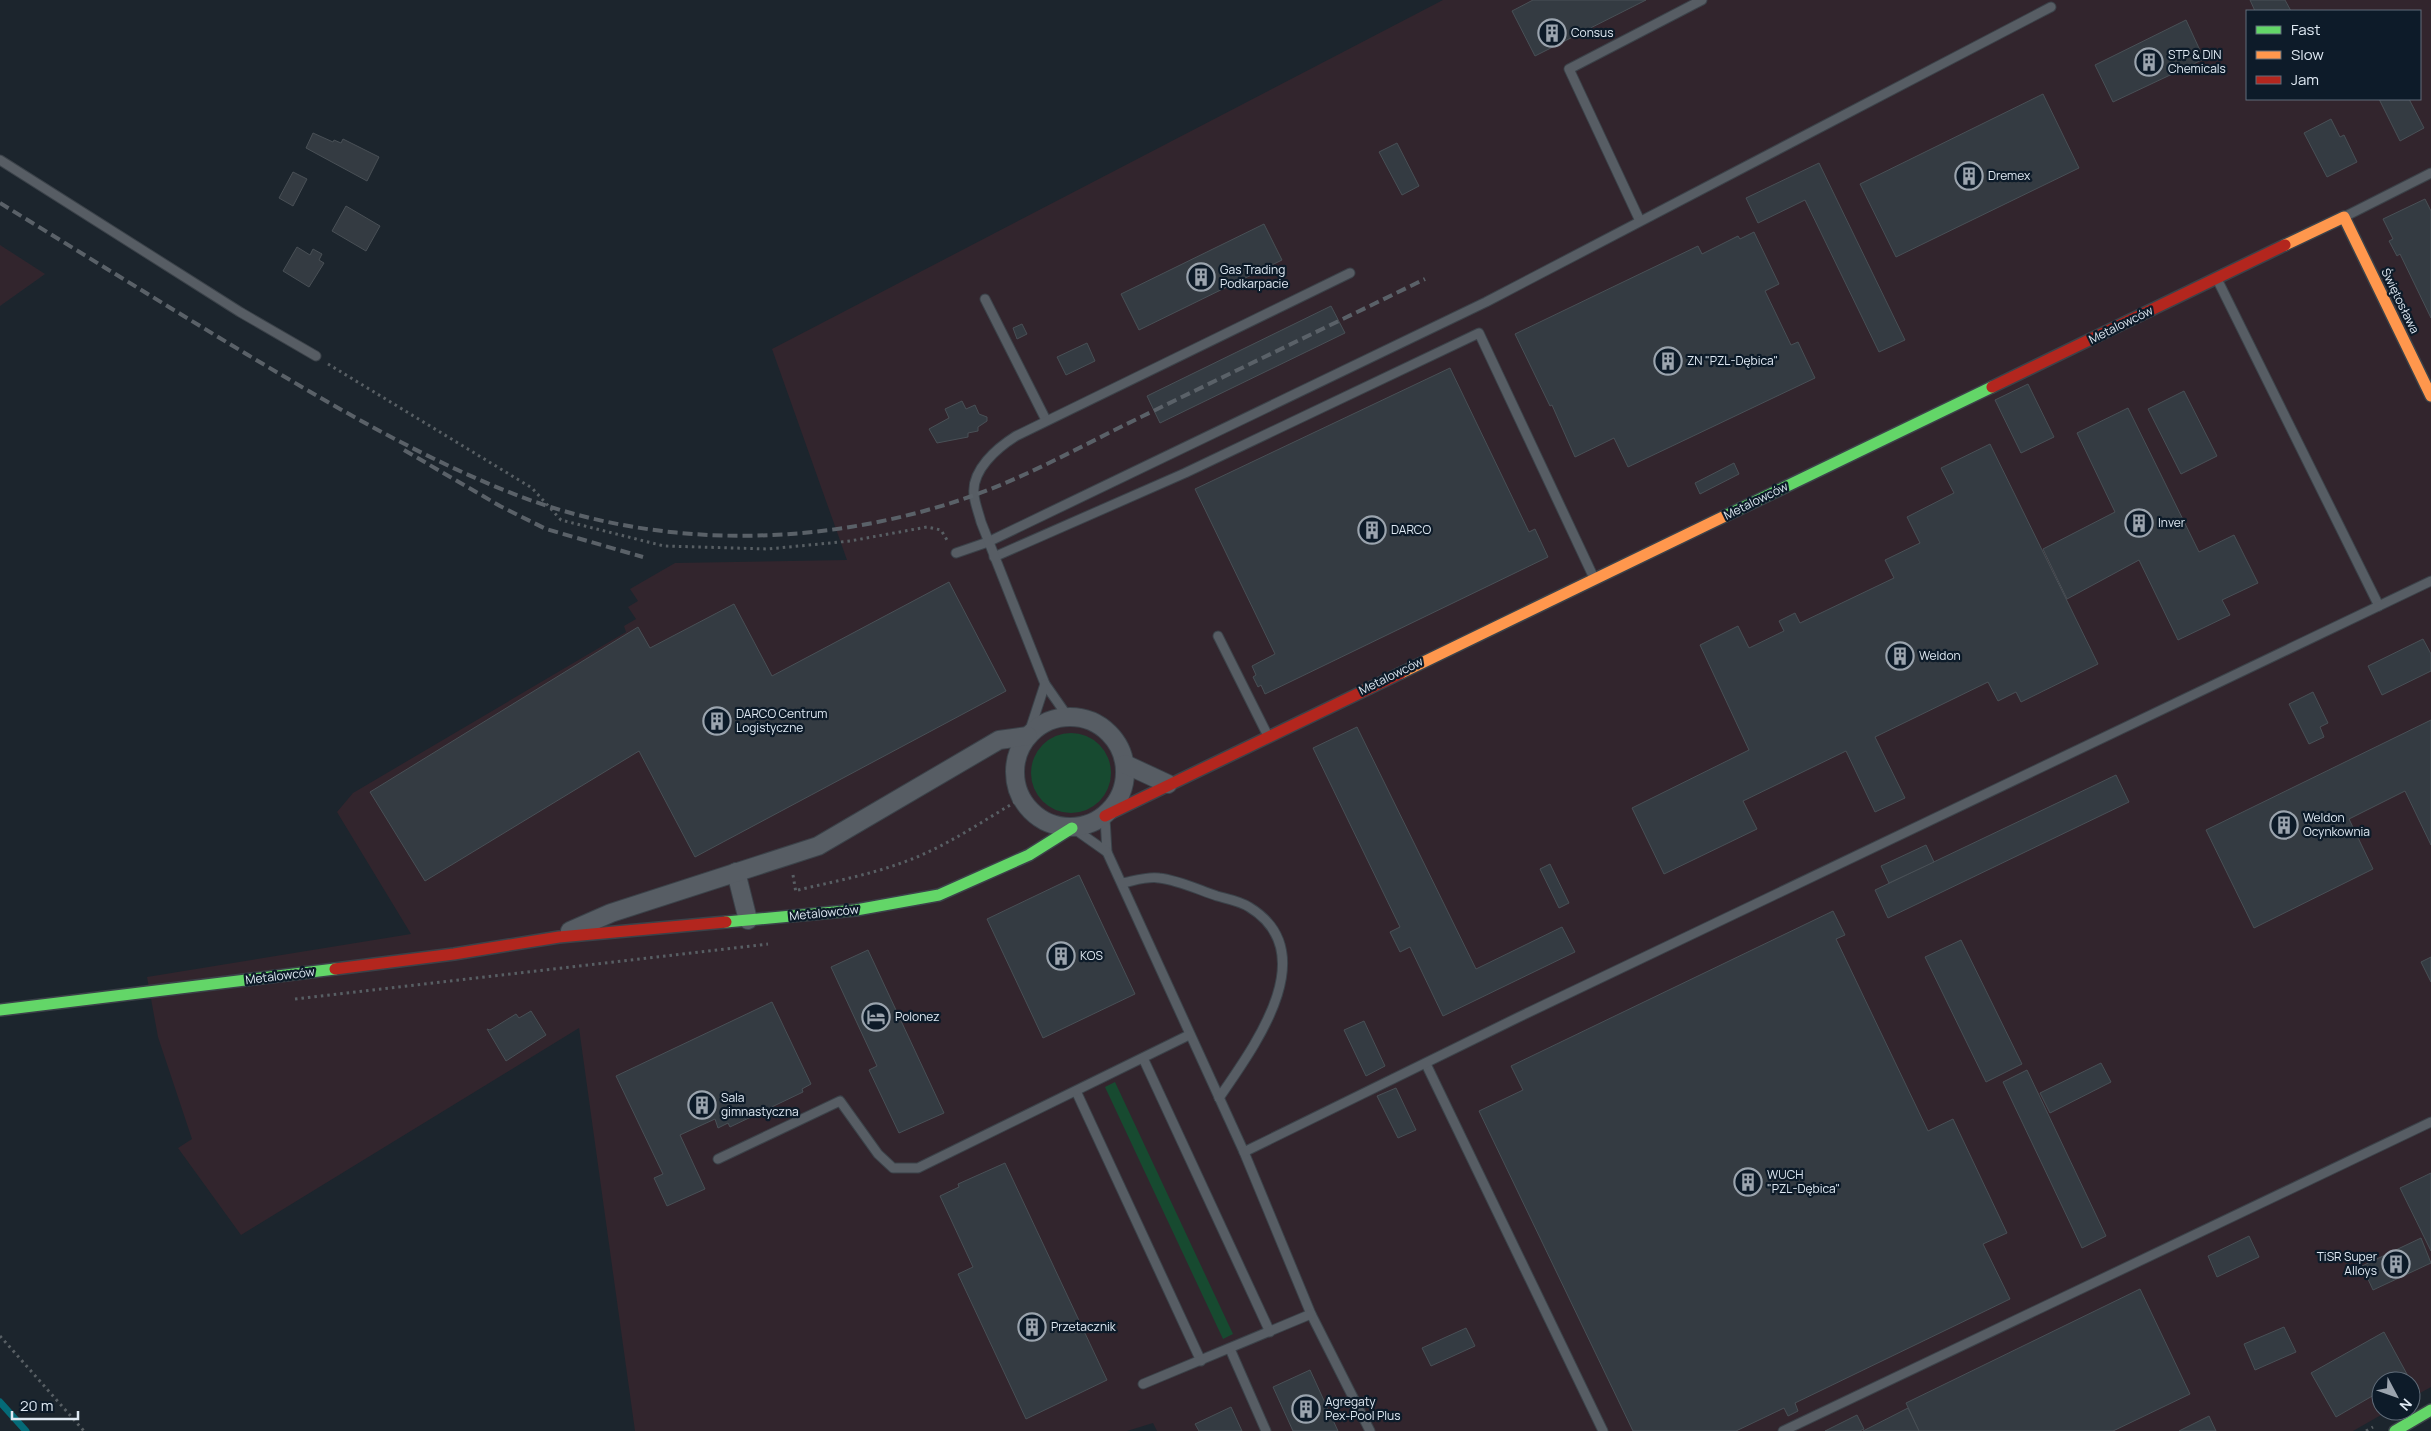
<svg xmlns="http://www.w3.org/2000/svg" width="2431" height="1431" viewBox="0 0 2431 1431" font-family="Manrope,sans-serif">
<rect width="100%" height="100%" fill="#1c252d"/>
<g fill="#32252d" fill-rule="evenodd">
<path d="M1443 0H2431V1387L2411 1398V1381H2381V1411H2388L2353 1431H1157L1153 1423 1127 1431H635L579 1028 241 1235 178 1148 192 1139 158 1037 147 977 411 934 337 812 353 793 626 632 624 626 636 619 628 607 638 601 630 589 675 563 847 560 772 349ZM2247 11H2420V99H2247Z"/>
<path d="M0 245 45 274 0 306Z"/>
</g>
<g fill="#174a30">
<circle cx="1071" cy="773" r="40"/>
<path d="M1115 1082 1233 1334 1223 1339 1105 1087Z"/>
</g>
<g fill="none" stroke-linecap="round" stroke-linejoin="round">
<path stroke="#056a77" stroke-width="7" d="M0 1402 26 1431"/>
</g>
<g fill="#343b42" stroke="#495056">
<path d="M1533 0H1646L1535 56 1512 11Z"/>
<path d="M2250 0H2285L2291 11H2255Z"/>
<path d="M2186 20 2204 59 2113 102 2095 65Z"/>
<path d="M2043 94 2079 168 1896 257 1860 184Z"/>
<path d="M2379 99H2409L2424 128 2400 141Z"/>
<path d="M2331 119 2340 137 2344 135 2357 162 2327 177 2304 133Z"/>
<path d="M313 133 333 142 334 140 341 143 343 139 379 157 367 181 306 148Z"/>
<path d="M1397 143 1419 186 1402 195 1379 152Z"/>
<path d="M1819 163 1905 340 1879 352 1805 200 1758 223 1746 198Z"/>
<path d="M293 172 307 179 293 206 279 198Z"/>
<path d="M2425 199 2431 211V318L2400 254 2397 256 2389 241 2393 239 2383 219Z"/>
<path d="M346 206 380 226 366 251 332 231Z"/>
<path d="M1264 224 1282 260 1139 330 1121 294Z"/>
<path d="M1754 232 1779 284 1765 291 1791 345 1798 342 1815 378 1628 467 1614 438 1575 457 1552 405 1550 406 1515 334 1698 246 1702 254 1738 236 1740 239Z"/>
<path d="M297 247 310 255 313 249 322 254 319 260 324 263 309 287 283 271Z"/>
<path d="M1331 306 1345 333 1160 423 1147 396Z"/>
<path d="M1022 324 1027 334 1017 339 1013 328Z"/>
<path d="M1087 343 1095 361 1066 375 1057 357Z"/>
<path d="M1450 368 1529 532 1535 529 1548 557 1265 694 1261 685 1258 687 1253 677 1256 675 1252 666 1275 654 1195 489Z"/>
<path d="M2028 384 2054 437 2021 453 1995 400Z"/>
<path d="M2184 391 2217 456 2181 474 2148 409Z"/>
<path d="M962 401 966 409 975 405 979 414 987 417V421L978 427V431L968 433V437L937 443 929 429 949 418 945 409Z"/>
<path d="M2128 408 2199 552 2234 535 2258 583 2222 600 2230 615 2178 640 2139 560 2067 599 2043 549 2115 512 2077 433Z"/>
<path d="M1990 444 2098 664 2021 702 2016 692 1998 701 1988 682 1875 737 1905 798 1875 812 1846 751 1743 801 1757 829 1664 874 1632 808 1749 750 1700 645 1738 626 1749 648 1784 631 1779 621 1795 613 1800 623 1894 578 1885 560 1920 543 1907 517 1954 493 1941 468Z"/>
<path d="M1734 463 1739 474 1700 494 1695 483Z"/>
<path d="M949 582 1006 691 695 857 639 751 425 881 370 792 638 627 650 648 734 604 772 676Z"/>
<path d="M2423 639 2431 654V671L2382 695 2368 666Z"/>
<path d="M2313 692 2328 723 2320 727 2324 737 2309 744 2289 704Z"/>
<path d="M2431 720V845L2405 791 2349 819 2373 869 2254 928 2206 830Z"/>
<path d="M1357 727 1476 969 1562 927 1575 952 1443 1016 1410 947 1400 952 1390 932 1400 927 1313 748Z"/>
<path d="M2116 775 2129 802 1888 918 1875 890Z"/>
<path d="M1926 845 1934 862 1889 883 1881 866Z"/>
<path d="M1550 864 1569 903 1559 908 1540 869Z"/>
<path d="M1079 875 1135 994 1043 1038 987 919Z"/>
<path d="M1833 911 1845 935 1836 939 1928 1131 1953 1119 2007 1233 1983 1244 2010 1299 1795 1403 1798 1411 1788 1416 1784 1408 1736 1431H1633L1479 1111 1523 1090 1511 1066Z"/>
<path d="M1961 940 2022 1064 1986 1082 1925 957Z"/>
<path d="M868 950 944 1113 899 1133 869 1070 877 1066 831 967Z"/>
<path d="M2431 957V982L2421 962Z"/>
<path d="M772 1002 811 1084 802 1089 803 1092 730 1127 728 1123 718 1128 715 1119 680 1135 705 1189 667 1206 654 1178 663 1174 616 1076Z"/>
<path d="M531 1011 546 1035 506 1061 487 1029 490 1030 516 1014 519 1018Z"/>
<path d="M1364 1021 1385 1066 1366 1076 1344 1030Z"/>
<path d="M2101 1063 2111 1082 2050 1113 2040 1093Z"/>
<path d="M2027 1070 2106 1236 2082 1248 2003 1082Z"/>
<path d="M1396 1088 1416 1130 1398 1138 1377 1096Z"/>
<path d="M1005 1163 1107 1380 1026 1419 958 1274 973 1267 940 1196 959 1187 958 1184Z"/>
<path d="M2431 1173V1251L2400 1188Z"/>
<path d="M2249 1236 2259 1257 2217 1277 2208 1256Z"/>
<path d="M2421 1238 2431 1263 2373 1290 2362 1266Z"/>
<path d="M2140 1289 2190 1394 2113 1431H1919L1906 1403Z"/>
<path d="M2284 1327 2296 1352 2255 1370 2244 1344Z"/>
<path d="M1466 1328 1475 1346 1431 1366 1422 1348Z"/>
<path d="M2384 1332 2408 1376 2399 1381H2381V1391L2336 1417 2311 1373Z"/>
<path d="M1310 1370 1338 1431H1293L1273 1387Z"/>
<path d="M1231 1407 1242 1431H1199L1195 1424Z"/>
<path d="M1908 1408 1919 1431H1863Z"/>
<path d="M1857 1415 1864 1429 1860 1431H1825Z"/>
<path d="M2209 1416 2216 1431H2179Z"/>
</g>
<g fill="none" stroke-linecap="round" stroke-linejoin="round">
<g stroke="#3b4249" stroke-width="11">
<g id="lane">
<path d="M0 160 240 312 316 356"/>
<path d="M2346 216 2431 173"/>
<path d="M1640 221 1569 69 1702 0"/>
<path d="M2217 279 2379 606"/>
<path d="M985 299 1046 420"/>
<path d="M956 553 988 542 1486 302 2051 7"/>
<path d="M994 557 1185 473 1479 333 1594 578"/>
<path d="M1218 636 1268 736"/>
<path d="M1068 717 1045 684 981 522C979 514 975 504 974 495 971 470 997 448 1016 436L1350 273"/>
<path d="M1028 736 1045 684"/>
<path d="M1105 818 1107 852 1244 1152 1311 1314 1370 1431"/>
<path d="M1073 828 1107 852"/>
<path d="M1122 883C1133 881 1148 876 1159 878 1178 880 1199 890 1217 896 1228 899 1240 901 1249 907 1325 953 1253 1048 1219 1098"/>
<path d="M1143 1058 1270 1332"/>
<path d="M1426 1064 1603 1431"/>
<path d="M1076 1091 1201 1361"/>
<path d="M1244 1152 1519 1017 2431 581"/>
<path d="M718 1159 840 1101 878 1154 893 1168H918L1189 1035"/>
<path d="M1230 1349 1266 1431"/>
<path d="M1143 1384 1311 1314"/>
<path d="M1783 1431 2431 1122"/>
</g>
</g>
<g stroke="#3b4249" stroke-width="20">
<g id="street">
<circle cx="1070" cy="772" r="55"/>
<path d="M1125 764 1168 784"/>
<path d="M736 872 748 920"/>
<path d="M570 931 611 913 818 846 999 740 1028 736"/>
</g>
</g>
<g stroke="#3b4249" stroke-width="14">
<g id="fast">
<path d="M1725 516 1992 387"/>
<path d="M726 922 856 910 939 895 1029 855 1072 828"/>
<path d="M0 1010 335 969"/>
<path d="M2395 1431 2431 1410"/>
</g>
</g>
<g stroke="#3b4249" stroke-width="14">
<g id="slow">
<path d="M2285 245 2344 217 2431 396"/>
<path d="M1401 673 1725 516"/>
</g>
</g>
<g stroke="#3b4249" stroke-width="14">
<g id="jam">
<path d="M1992 387 2285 245"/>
<path d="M1105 816 1401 673"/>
<path d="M335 969 454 954 559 937 726 922"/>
</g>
</g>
<g stroke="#585f64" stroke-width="3" stroke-dasharray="2.5 4" stroke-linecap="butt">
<path d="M328 364 532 488 561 520 664 546 768 549 850 541 927 527 941 530 947 540"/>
<path d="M793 875 796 893"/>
<path d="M798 890C836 881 874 874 912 859 950 844 986 819 1022 798"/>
<path d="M295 999 768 944"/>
<path d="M0 1336 84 1431"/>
<path d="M2366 1431 2373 1427"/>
</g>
<use href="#lane" stroke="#575d64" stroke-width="9"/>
<use href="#street" stroke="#575d64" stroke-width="18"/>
<use href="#fast" stroke="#63d668" stroke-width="11"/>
<use href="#slow" stroke="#ff974d" stroke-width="11"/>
<use href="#jam" stroke="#b3261e" stroke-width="11"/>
<g stroke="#5a6168" stroke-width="4" stroke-dasharray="10 5" stroke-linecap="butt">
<path d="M0 203C83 254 165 305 248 355 335 407 423 459 519 496 664 551 827 547 972 496 1031 475 1087 443 1143 416 1237 370 1331 325 1425 279"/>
<path d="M404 450 500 506 546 529 643 557"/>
</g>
</g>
<defs>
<g id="building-ring" transform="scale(1.4375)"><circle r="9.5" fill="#0d1b29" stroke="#9ba4ae" stroke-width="1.5"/><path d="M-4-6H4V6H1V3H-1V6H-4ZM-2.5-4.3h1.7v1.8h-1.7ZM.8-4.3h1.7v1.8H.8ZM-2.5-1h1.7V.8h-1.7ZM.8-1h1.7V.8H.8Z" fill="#9ba4ae"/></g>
<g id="hotel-ring" transform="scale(1.4375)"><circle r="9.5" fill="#0d1b29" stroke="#9ba4ae" stroke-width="1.5"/><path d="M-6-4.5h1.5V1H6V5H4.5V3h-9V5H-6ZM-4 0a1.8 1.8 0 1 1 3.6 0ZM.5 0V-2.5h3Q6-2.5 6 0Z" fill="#9ba4ae"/></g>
</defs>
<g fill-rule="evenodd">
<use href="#building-ring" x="1552" y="33"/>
<use href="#building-ring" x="2149" y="62"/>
<use href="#building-ring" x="1969" y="176"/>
<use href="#building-ring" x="1201" y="277"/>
<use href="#building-ring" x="1668" y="361"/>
<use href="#building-ring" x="2139" y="523"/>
<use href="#building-ring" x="1372" y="530"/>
<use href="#building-ring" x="1900" y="656"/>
<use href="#building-ring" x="717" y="721"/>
<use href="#building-ring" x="2284" y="825"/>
<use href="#building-ring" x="1061" y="956"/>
<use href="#hotel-ring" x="876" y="1017"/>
<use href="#building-ring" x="702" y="1105"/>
<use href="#building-ring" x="1748" y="1182"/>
<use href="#building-ring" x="2396" y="1264"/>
<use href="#building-ring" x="1032" y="1327"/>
<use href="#building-ring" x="1306" y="1409"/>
</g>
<g text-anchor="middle" stroke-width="4.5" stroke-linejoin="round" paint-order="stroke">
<g font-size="12" fill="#dfe9f3" stroke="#0d1b29" text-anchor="start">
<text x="1571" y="37">Consus</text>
<text x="2168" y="59">STP &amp; DIN<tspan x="2168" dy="14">Chemicals</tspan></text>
<text x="1988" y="180">Dremex</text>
<text x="1220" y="274">Gas Trading<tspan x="1220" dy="14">Podkarpacie</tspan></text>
<text x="1687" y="365">ZN "PZL-Dębica"</text>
<text x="2158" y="527">Inver</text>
<text x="1391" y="534">DARCO</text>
<text x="1919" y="660">Weldon</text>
<text x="736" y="718">DARCO Centrum<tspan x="736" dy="14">Logistyczne</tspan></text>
<text x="2303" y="822">Weldon<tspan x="2303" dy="14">Ocynkownia</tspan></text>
<text x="1080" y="960">KOS</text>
<text x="895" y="1021">Polonez</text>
<text x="721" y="1102">Sala<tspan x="721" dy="14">gimnastyczna</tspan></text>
<text x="1767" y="1179">WUCH<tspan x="1767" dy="14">"PZL-Dębica"</tspan></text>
<text x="2377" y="1261" text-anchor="end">TiSR Super<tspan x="2377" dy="14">Alloys</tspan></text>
<text x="1051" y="1331">Przetacznik</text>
<text x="1325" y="1406">Agregaty<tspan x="1325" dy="14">Pex-Pool Plus</tspan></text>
</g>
<g font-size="12" fill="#dfe9f3" stroke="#0d1b29">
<text transform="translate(2400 301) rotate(64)" y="4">Świętosława</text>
<text transform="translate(2121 325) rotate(-26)" y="4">Metalowców</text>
<text transform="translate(1756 501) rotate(-26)" y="4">Metalowców</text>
<text transform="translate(1391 676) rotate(-26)" y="4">Metalowców</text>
<text transform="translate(824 913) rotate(-6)" y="4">Metalowców</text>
<text transform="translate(280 976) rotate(-7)" y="4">Metalowców</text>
</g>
</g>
<rect x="2246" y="10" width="175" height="90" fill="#0d1b29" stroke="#616d7a"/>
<rect x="2256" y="26" width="25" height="8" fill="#63d668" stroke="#616d7a"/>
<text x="2291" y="35" font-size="15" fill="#dfe9f3">Fast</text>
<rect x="2256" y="51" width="25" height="8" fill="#ff974d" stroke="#616d7a"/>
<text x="2291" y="60" font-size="15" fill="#dfe9f3">Slow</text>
<rect x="2256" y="76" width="25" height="8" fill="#b3261e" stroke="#616d7a"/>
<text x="2291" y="85" font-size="15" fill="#dfe9f3">Jam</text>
<g transform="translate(2396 1396) rotate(131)"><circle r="24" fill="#0d1b29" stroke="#616d7a"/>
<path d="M0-4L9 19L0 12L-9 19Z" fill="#9ba4ae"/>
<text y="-8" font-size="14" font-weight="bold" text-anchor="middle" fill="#dfe9f3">N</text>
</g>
<path d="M12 1411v8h66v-8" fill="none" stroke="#dfe9f3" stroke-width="2.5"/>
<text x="20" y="1411" font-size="15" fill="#dfe9f3" stroke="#0d1b29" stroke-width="4" paint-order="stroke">20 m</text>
</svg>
